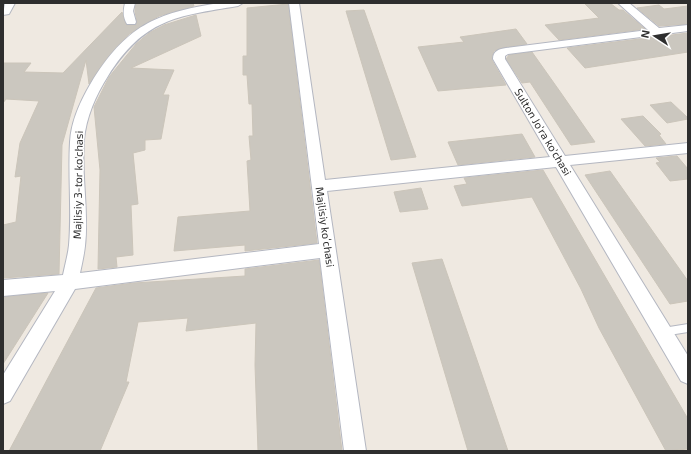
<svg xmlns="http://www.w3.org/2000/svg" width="691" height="454" viewBox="0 0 691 454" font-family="'Exo 2',sans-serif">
<rect width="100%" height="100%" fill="#efe9e1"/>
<g fill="#cbc7bf" stroke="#cbc5ba">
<path d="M136 3H193L194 6 159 16 129 34 103 63 89 84 86 60 62 145 59 274 3 278V225L16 222 21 176 15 177 20 143 39 101 6 99 3 103V63H31L24 72 63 73 122 12 126 25H136L137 22 135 11Z"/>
<path d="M584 3H610L619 10H623L645 29 559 40 545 25 599 18Z"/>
<path d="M288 4 317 243 245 251V245L174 251 178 217 250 211 247 161 251 160 249 136H253L252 104H249L247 75H243V56H247V8Z"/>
<path d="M659 5 664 9 688 6V24L659 26 637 8Z"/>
<path d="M364 10 385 70 416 157 391 160 346 11Z"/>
<path d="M196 15 201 36 131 68 174 70 163 95H169L161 139 145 140V150L133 153 138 204 131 205 133 255 116 257 117 267 98 269 100 170 94 107 109 77 136 44 149 33 164 25Z"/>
<path d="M516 29 527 44 501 48 494 51 492 56V60L506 85 438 91 418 47 464 42 460 37Z"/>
<path d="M688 33V52L585 68 567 48Z"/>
<path d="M532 52 561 93 595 142 571 145 530 82 522 83 506 59 509 55Z"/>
<path d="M671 102 688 118V119L667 123 650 105Z"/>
<path d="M643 116 661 134 659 135 666 144 645 146 621 119Z"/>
<path d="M522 134 535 157 458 165 448 142Z"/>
<path d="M677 156 688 169V179L670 181 656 163 660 162 656 158Z"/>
<path d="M543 170 688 419V449L666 451 599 328 581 289 532 197 462 206 454 186 467 184 464 178Z"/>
<path d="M610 171 688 281V301L670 304 585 175Z"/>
<path d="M421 188 428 209 400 212 394 192Z"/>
<path d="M442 259 478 363 508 451H468L412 263Z"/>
<path d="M319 260 342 451H258L255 365 256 323 186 331 188 318 138 322 126 382H129L100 451H9L96 288 134 283 245 276V269Z"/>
<path d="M48 293 3 364V297Z"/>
</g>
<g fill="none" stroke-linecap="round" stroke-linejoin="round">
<g stroke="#b4b7c1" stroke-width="2">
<path id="service" d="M688 324V332L663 336 660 335 658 332 660 329 663 328Z"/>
</g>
<g stroke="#b4b7c1" stroke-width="2">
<g id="minor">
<path d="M5 3H15L9 14 3 15Z"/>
<path d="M125 3H135L133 11 136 22 135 24H127C123 17 123 11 125 3Z"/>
<path d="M219 3H243L238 6C176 16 144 19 108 76 96 95 86 117 84 140 81 175 89 211 85 246 84 255 82 264 80 273L319 244 289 3H299L325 180 550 157 493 59C493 51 499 49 506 48L648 30 618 3H629L659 28 688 25V31L508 54 505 56V59L565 156 688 143V153L570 165 688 356V384L681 381 556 167 327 191 366 451H344L320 258 75 289 10 401 3 404V375L55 291 3 296V280L63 275C65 265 68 255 69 245 72 211 68 176 70 142 71 121 81 100 91 83 126 26 155 13 219 3Z"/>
</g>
</g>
<use href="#service" fill="#fff" fill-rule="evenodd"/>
<use href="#minor" fill="#fff" fill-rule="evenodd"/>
</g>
<g text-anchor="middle" stroke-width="3" stroke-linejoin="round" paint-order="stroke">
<g font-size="11" fill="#2e2e2e" stroke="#fff">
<text transform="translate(543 132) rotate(59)" y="4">Sulton Jo'ra ko'chasi</text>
<text transform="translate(78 185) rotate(-89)" y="4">Majlisiy 3-tor ko'chasi</text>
<text transform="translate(325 227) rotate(82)" y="4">Majlisiy koʻchasi</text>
</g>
</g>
<rect width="691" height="454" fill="none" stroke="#2e2e2e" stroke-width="8"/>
<g transform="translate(655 36) rotate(282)" stroke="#ffffff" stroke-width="3" paint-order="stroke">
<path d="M0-3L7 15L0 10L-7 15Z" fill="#2e2e2e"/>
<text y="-6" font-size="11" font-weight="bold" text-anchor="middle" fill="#2e2e2e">N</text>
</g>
</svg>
